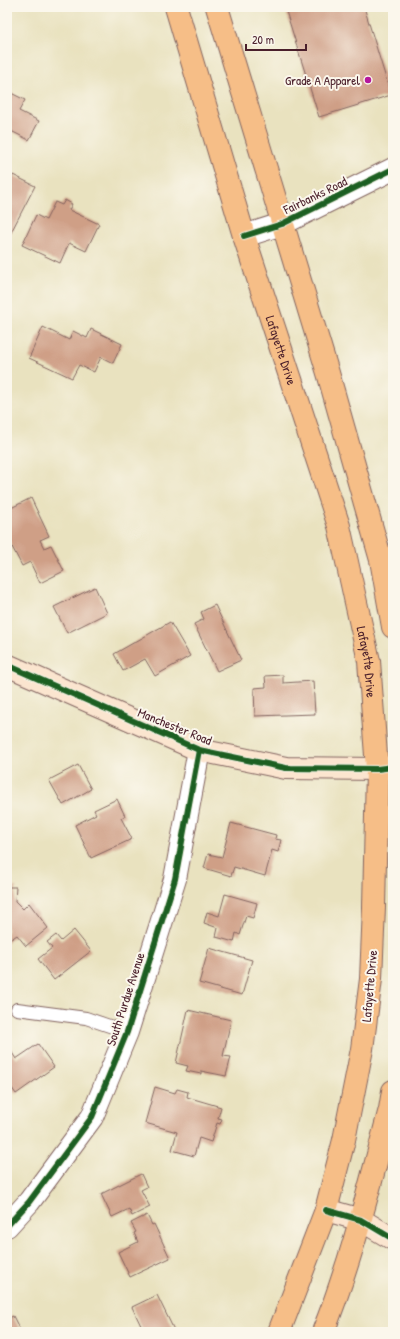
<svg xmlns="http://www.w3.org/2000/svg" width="400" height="1339" viewBox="0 0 400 1339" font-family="'Patrick Hand',sans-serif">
<rect width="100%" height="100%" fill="#fbf7ec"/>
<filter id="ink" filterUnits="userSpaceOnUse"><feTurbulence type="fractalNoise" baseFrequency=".025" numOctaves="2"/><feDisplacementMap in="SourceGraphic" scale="8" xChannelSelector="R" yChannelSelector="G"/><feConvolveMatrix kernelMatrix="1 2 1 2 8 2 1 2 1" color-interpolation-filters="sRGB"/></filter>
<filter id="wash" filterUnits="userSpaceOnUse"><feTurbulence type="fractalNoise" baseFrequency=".012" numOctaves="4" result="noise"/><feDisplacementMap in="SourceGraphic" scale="16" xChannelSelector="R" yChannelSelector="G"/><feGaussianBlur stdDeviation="0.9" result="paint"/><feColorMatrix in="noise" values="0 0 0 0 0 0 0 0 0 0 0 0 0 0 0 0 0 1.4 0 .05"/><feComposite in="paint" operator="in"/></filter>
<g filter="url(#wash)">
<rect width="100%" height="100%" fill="#e9e2bf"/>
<g id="blocks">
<g fill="#cf9f86">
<path d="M288 7H364L391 95 319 117 285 8Z"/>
<path d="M7 91 25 100 19 111 39 121 29 140 7 129Z"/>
<path d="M13 175 35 186 7 240V186Z"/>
<path d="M65 200 72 204 69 210 99 224 86 251 69 243 60 263 22 245 36 215 46 220 55 202 62 205Z"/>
<path d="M43 327 69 340 73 331 87 338 91 329 122 344 113 363 101 357 94 372 79 365 72 378 29 358Z"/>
<path d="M31 498 49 536 40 540 44 548 51 545 64 571 40 583 30 562 22 566 7 537V510Z"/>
<path d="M95 587 107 613 67 633 54 607Z"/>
<path d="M215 605 241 660 217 671 194 624 204 619 201 612Z"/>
<path d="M170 622 190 656 155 676 145 659 123 671 114 654Z"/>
<path d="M283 675V683L313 681 315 714 255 716 254 688 266 687 265 676Z"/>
<path d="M78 765 91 789 63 805 49 780Z"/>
<path d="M117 799 125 816 121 818 132 839 91 858 75 825 96 814 94 810Z"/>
<path d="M231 823 276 835 275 839 281 840 278 852 272 850 265 876 234 867 231 876 204 868 208 854 222 857Z"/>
<path d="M7 887H16L15 901 23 909 29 903 48 928 26 946 17 935 7 942Z"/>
<path d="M225 894 257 903 253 918 246 916 240 935 236 933 234 942 216 937 218 928 204 923 207 912 219 916Z"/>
<path d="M74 930 91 951 54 980 38 959 52 948 47 942 56 935 61 941Z"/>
<path d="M209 948 252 960 242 995 199 983Z"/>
<path d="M188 1010 231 1020 223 1056 231 1057 226 1076 201 1071V1074L186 1071 188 1066 176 1063Z"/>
<path d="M38 1044 54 1067 16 1094 7 1081V1050L9 1048 16 1059Z"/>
<path d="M155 1087 175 1093 177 1089 188 1092 187 1097 221 1107 218 1118 222 1119 220 1124 217 1123 211 1142 199 1138 194 1156 172 1150 177 1132 145 1123Z"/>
<path d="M141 1174 147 1187 141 1190 150 1207 132 1216 129 1209 112 1217 101 1194Z"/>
<path d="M147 1215 152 1225 154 1224 170 1258 130 1277 118 1252 138 1242 134 1233 136 1232 131 1223Z"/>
<path d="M157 1295 175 1332H138L143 1330 132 1307Z"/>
<path d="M13 1316 21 1332H7V1319Z"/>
</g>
</g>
</g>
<g filter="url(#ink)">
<use href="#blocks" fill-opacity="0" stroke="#82635f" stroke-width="1"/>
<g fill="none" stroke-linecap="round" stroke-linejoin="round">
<g stroke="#82635f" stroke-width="14">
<path id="lane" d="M17 1009 86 1018 127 1032"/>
</g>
<g stroke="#82635f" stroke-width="24">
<g id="street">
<path d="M244 236 282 224 393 169"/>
<path d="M7 1226 29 1202 92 1117 127 1032 175 879 199 750"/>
</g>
</g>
<g stroke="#82635f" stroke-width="24">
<g id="secondary">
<path d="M7 665 199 750 286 768 377 769 393 767"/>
<path d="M326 1210 361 1220 393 1239"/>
</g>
</g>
<g stroke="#82635f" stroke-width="24">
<g id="primary">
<path id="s1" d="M176 7 244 236 339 526 369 661 377 769 374 907 371 979 362 1049 344 1140 326 1210 279 1332"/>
<path d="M217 7 328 373 381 560 393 627"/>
<path d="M323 1332C352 1260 370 1184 390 1109L393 1091"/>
</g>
</g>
<use href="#lane" stroke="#fff" stroke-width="12"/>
<use href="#street" stroke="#fff" stroke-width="22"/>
<use href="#secondary" stroke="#fbe5cf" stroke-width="22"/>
<use href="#primary" stroke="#f6be87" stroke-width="22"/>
<g stroke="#fbf7ec" stroke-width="8">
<g id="cycleway">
<path d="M244 236 282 224 393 169"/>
<path d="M7 665 199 750 286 768 377 769 393 767"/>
<path d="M326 1210 361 1220 393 1239"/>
<path d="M7 1226 29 1202 92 1117 127 1032 175 879 199 750"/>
</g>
</g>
<use href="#cycleway" stroke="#1b5e20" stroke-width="6"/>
</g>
</g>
<circle fill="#b5179e" stroke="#fbf7ec" stroke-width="1.5" cx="368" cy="80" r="4"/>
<g text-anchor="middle" stroke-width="4" stroke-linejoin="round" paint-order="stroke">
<g font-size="13" fill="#4a1f2b" stroke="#fbf7ec" text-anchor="end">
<text x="360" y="85">Grade A Apparel</text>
</g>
<g font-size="13" fill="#4a1f2b" stroke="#fbf7ec">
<text transform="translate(315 195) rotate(-26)" y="5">Fairbanks Road</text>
<text dy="5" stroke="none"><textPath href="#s1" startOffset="359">Lafayette Drive</textPath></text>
<text dy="5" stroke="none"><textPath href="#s1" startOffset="683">Lafayette Drive</textPath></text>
<text transform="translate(175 726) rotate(22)" y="5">Manchester Road</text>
<text transform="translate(369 986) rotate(-85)" y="5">Lafayette Drive</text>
<text transform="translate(125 999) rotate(-72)" y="5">South Purdue Avenue</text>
</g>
</g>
<rect width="400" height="1339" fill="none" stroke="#fbf7ec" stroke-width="24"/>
<path d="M246 44v6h60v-6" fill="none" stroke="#4a1f2b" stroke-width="2"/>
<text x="252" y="44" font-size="12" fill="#4a1f2b" stroke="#fbf7ec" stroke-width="3" paint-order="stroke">20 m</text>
</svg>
